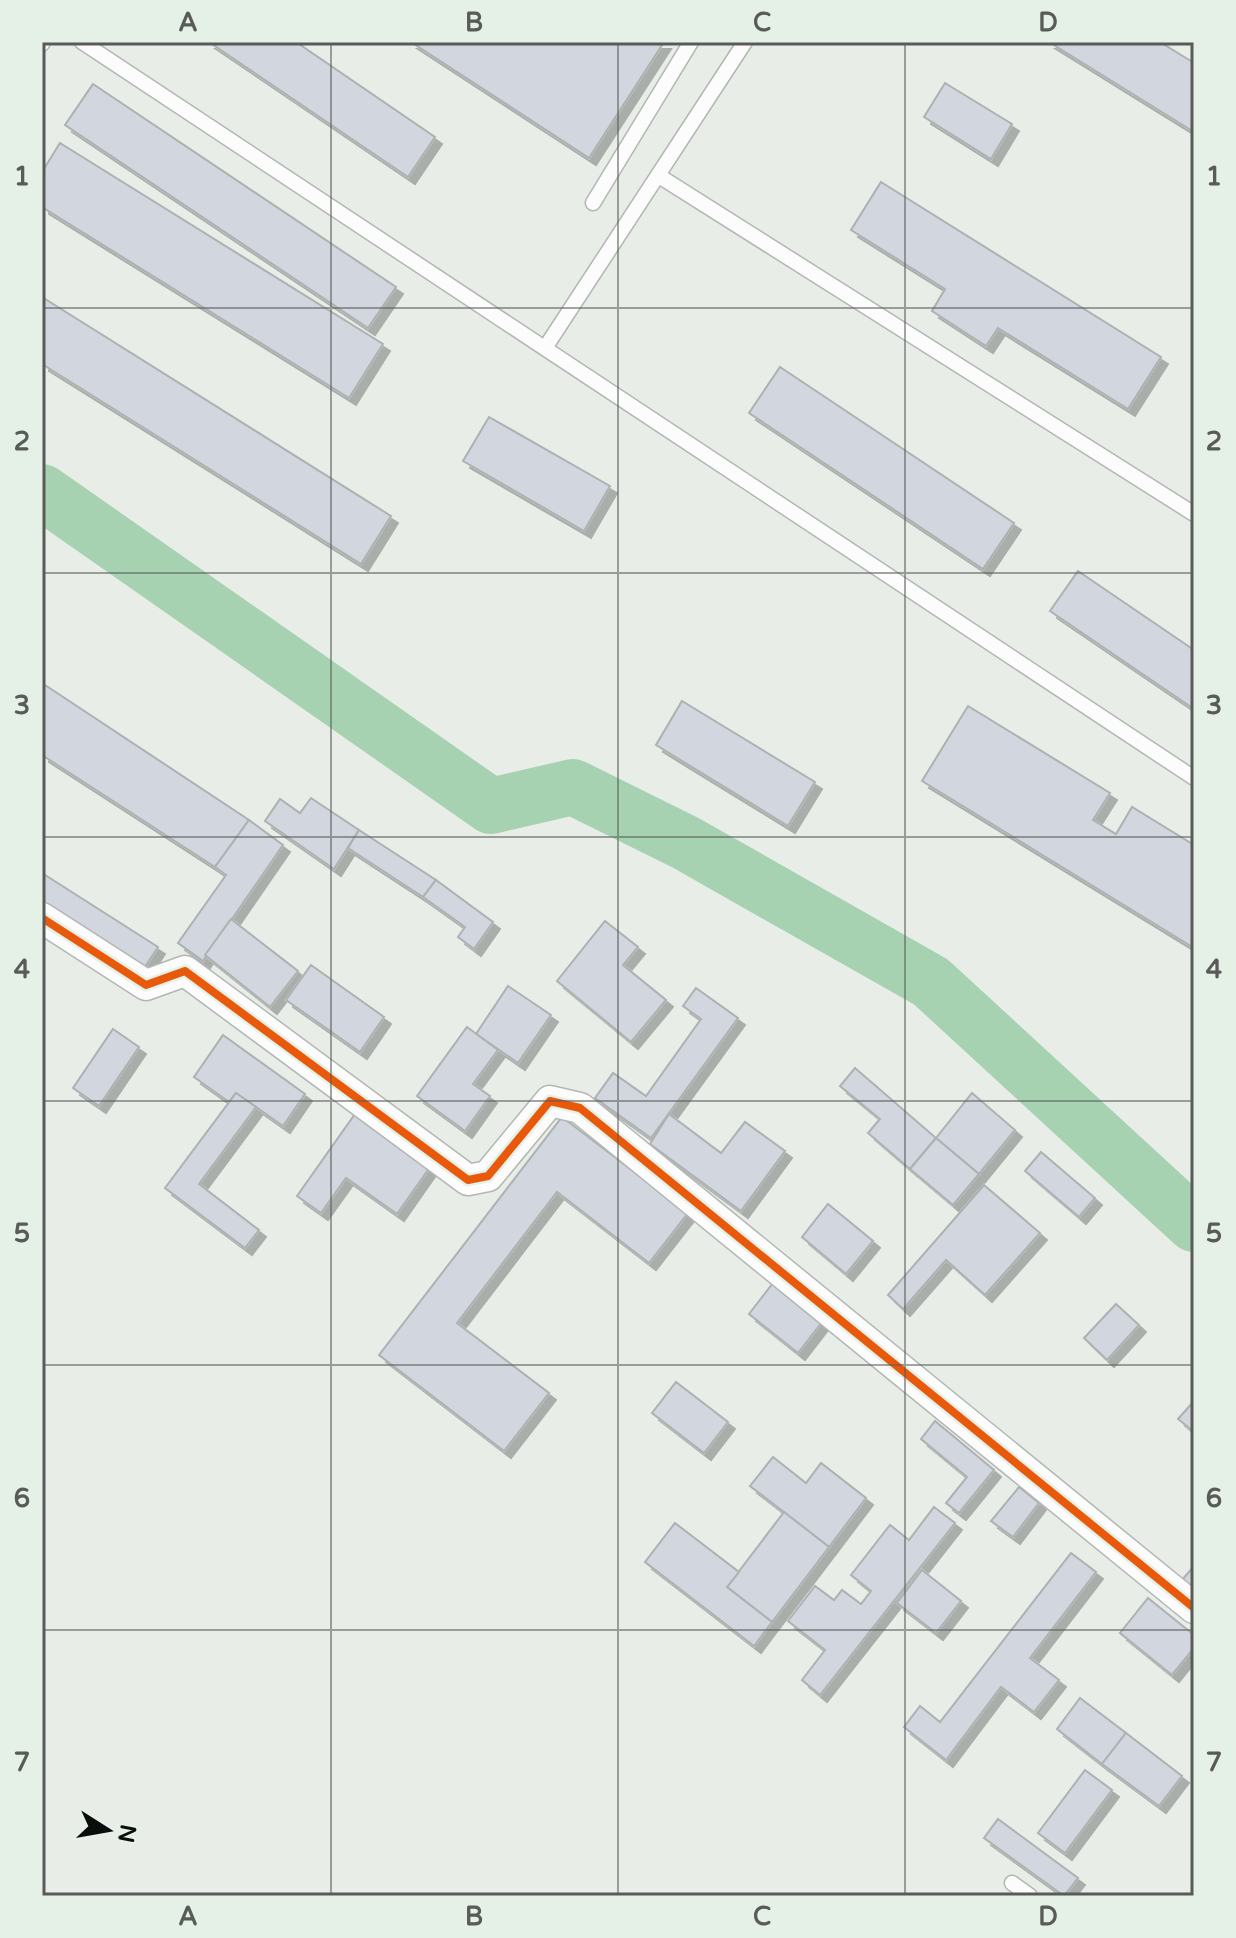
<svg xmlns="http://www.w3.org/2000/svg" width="1236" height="1938" viewBox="0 0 1236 1938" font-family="'Varela Round',sans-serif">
<defs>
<filter id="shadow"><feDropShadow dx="7" dy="7" stdDeviation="0" flood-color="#0004"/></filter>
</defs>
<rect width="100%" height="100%" fill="#e8ede8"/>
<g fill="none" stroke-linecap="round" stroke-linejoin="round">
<path stroke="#a7d2b1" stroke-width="56" d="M42 492 491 806 573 787 686 843 931 982 1194 1224"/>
</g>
<g fill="#d1d6df" stroke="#aeb1b1" stroke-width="2" filter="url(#shadow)">
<path d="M209 42H296L435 137 408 177Z"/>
<path d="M411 42H664L589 158Z"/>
<path d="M1049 42H1160L1194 63V132Z"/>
<path d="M945 83 1012 124 991 159 924 117Z"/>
<path d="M93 84 396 287 368 328 65 125Z"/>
<path d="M60 143 383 344 349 398 42 207V172Z"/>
<path d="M881 182 1161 357 1128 409 998 328 986 346 932 311 945 289 851 230Z"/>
<path d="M42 297 391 516 361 564 42 364Z"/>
<path d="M780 367 1014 523 983 569 749 413Z"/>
<path d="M489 417 610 486 584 531 463 461Z"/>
<path d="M1078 571 1194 650V709L1050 611Z"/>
<path d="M42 683 249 820 215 867 42 755Z"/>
<path d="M682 701 815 782 788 826 656 745Z"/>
<path d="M968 706 1110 793 1093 820 1116 834 1132 807 1194 845V948L922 781Z"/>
<path d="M311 798 359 830 334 869 265 821 280 799 300 813Z"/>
<path d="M249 820 283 845 203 961 178 943 226 875 215 867Z"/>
<path d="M359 830 436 880 423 897 348 848Z"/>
<path d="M42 873 158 947 145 967 42 901Z"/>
<path d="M436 880 493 922 474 949 458 937 465 927 423 897Z"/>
<path d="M231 919 298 971 270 1007 205 955Z"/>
<path d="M605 921 638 947 623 965 666 1000 631 1042 557 981Z"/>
<path d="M311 965 384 1017 360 1052 286 1000Z"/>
<path d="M508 986 551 1015 518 1063 476 1034Z"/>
<path d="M696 988 738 1018 651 1138 595 1098 613 1073 646 1096 701 1019 683 1006Z"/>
<path d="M467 1027 498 1050 473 1084 490 1096 465 1131 417 1096Z"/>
<path d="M113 1029 139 1047 99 1106 73 1088Z"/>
<path d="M223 1035 305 1094 283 1126 236 1093 229 1102 194 1077Z"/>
<path d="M855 1068 936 1138 910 1169 868 1133 880 1119 840 1086Z"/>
<path d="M236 1093 256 1107 199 1184 259 1230 245 1248 165 1188Z"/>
<path d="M972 1093 1015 1130 979 1174 936 1138Z"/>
<path d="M355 1114 430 1167 397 1214 346 1178 321 1213 297 1196Z"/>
<path d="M669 1114 721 1153 745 1122 785 1151 741 1211 650 1144Z"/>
<path d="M562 1117 688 1213 649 1263 557 1192 457 1323 549 1393 504 1451 379 1355Z"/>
<path d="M936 1138 979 1174 953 1205 910 1169Z"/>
<path d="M1041 1152 1095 1198 1079 1217 1025 1171Z"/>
<path d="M984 1185 1040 1233 985 1295 946 1260 903 1309 888 1295Z"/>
<path d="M828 1204 873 1241 846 1274 802 1237Z"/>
<path d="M773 1283 822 1322 798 1353 749 1314Z"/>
<path d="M1116 1304 1139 1325 1107 1360 1084 1338Z"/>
<path d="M676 1382 728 1422 704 1453 652 1413Z"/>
<path d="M1194 1401V1432L1178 1419Z"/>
<path d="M935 1421 994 1470 959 1513 946 1503 967 1477 921 1439Z"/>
<path d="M773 1457 806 1483 821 1463 866 1498 829 1547 750 1486Z"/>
<path d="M1019 1487 1039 1503 1013 1537 991 1521Z"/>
<path d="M934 1507 955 1523 820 1695 802 1680 825 1650 788 1621 815 1586 834 1600 842 1590 861 1604 871 1591 851 1575 890 1525 909 1540Z"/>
<path d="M784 1512 829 1547 772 1622 727 1587Z"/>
<path d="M675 1523 739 1572 727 1587 772 1622 754 1646 645 1562Z"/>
<path d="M1071 1553 1096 1572 1030 1658 1059 1680 1034 1712 1001 1687 946 1760 904 1727 920 1706 940 1722Z"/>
<path d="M1194 1566V1590L1182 1580Z"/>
<path d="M922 1570 961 1601 936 1633 897 1603Z"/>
<path d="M1148 1598 1194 1635V1648L1172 1675 1120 1633Z"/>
<path d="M1080 1698 1126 1733 1102 1764 1057 1729Z"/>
<path d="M1126 1733 1182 1776 1159 1806 1102 1764Z"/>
<path d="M1085 1770 1112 1790 1065 1853 1038 1833Z"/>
<path d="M998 1819 1078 1878 1064 1896 984 1838Z"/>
</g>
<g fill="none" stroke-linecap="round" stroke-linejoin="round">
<g stroke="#b3b7b3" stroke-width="17">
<g id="service">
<path d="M82 42 1194 778"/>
<path d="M42 44 43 42"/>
<path d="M659 176 1194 514"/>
<path d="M593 203 691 42"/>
<path d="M545 348 745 42"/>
<path d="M1012 1883 1030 1896"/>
</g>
</g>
<g stroke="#b3b7b3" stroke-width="33">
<path id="minor" d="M42 918 146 985 185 971 468 1180 488 1176 550 1101 580 1108 1194 1608"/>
</g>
<use href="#service" stroke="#fcfcfc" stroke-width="14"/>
<use href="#minor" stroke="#fcfcfc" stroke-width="30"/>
<g stroke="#e5f0e7" stroke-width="13">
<path id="cycleway" d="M42 918 146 985 185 971 468 1180 488 1176 550 1101 580 1108 1194 1608"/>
</g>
<use href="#cycleway" stroke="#e8590c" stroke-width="8"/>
</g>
<path fill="none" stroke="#585b58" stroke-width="2" stroke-opacity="0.55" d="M331 42V1896M618 42V1896M905 42V1896M42 308H1194M42 573H1194M42 837H1194M42 1101H1194M42 1365H1194M42 1630H1194"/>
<rect width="1236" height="1938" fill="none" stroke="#e5f0e7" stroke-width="88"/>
<g transform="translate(108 1830) rotate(101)" stroke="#e5f0e7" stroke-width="6" paint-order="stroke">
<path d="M0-6L14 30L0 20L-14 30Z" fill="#0a0d0b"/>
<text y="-12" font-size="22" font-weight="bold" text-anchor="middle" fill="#0a0d0b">N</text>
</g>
<rect x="44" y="44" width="1148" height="1850" fill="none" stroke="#585b58" stroke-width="3"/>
<g font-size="26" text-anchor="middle" font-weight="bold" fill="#585b58">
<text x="188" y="31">A</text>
<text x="474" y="31">B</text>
<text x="762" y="31">C</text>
<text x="1048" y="31">D</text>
<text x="22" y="185">1</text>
<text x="1214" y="185">1</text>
<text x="22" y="450">2</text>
<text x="1214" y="450">2</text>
<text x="22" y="714">3</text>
<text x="1214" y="714">3</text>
<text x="22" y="978">4</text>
<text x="1214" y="978">4</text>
<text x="22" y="1242">5</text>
<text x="1214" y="1242">5</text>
<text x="22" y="1507">6</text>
<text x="1214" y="1507">6</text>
<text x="22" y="1771">7</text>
<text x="1214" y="1771">7</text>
<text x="188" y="1925">A</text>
<text x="474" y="1925">B</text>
<text x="762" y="1925">C</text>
<text x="1048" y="1925">D</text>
</g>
</svg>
